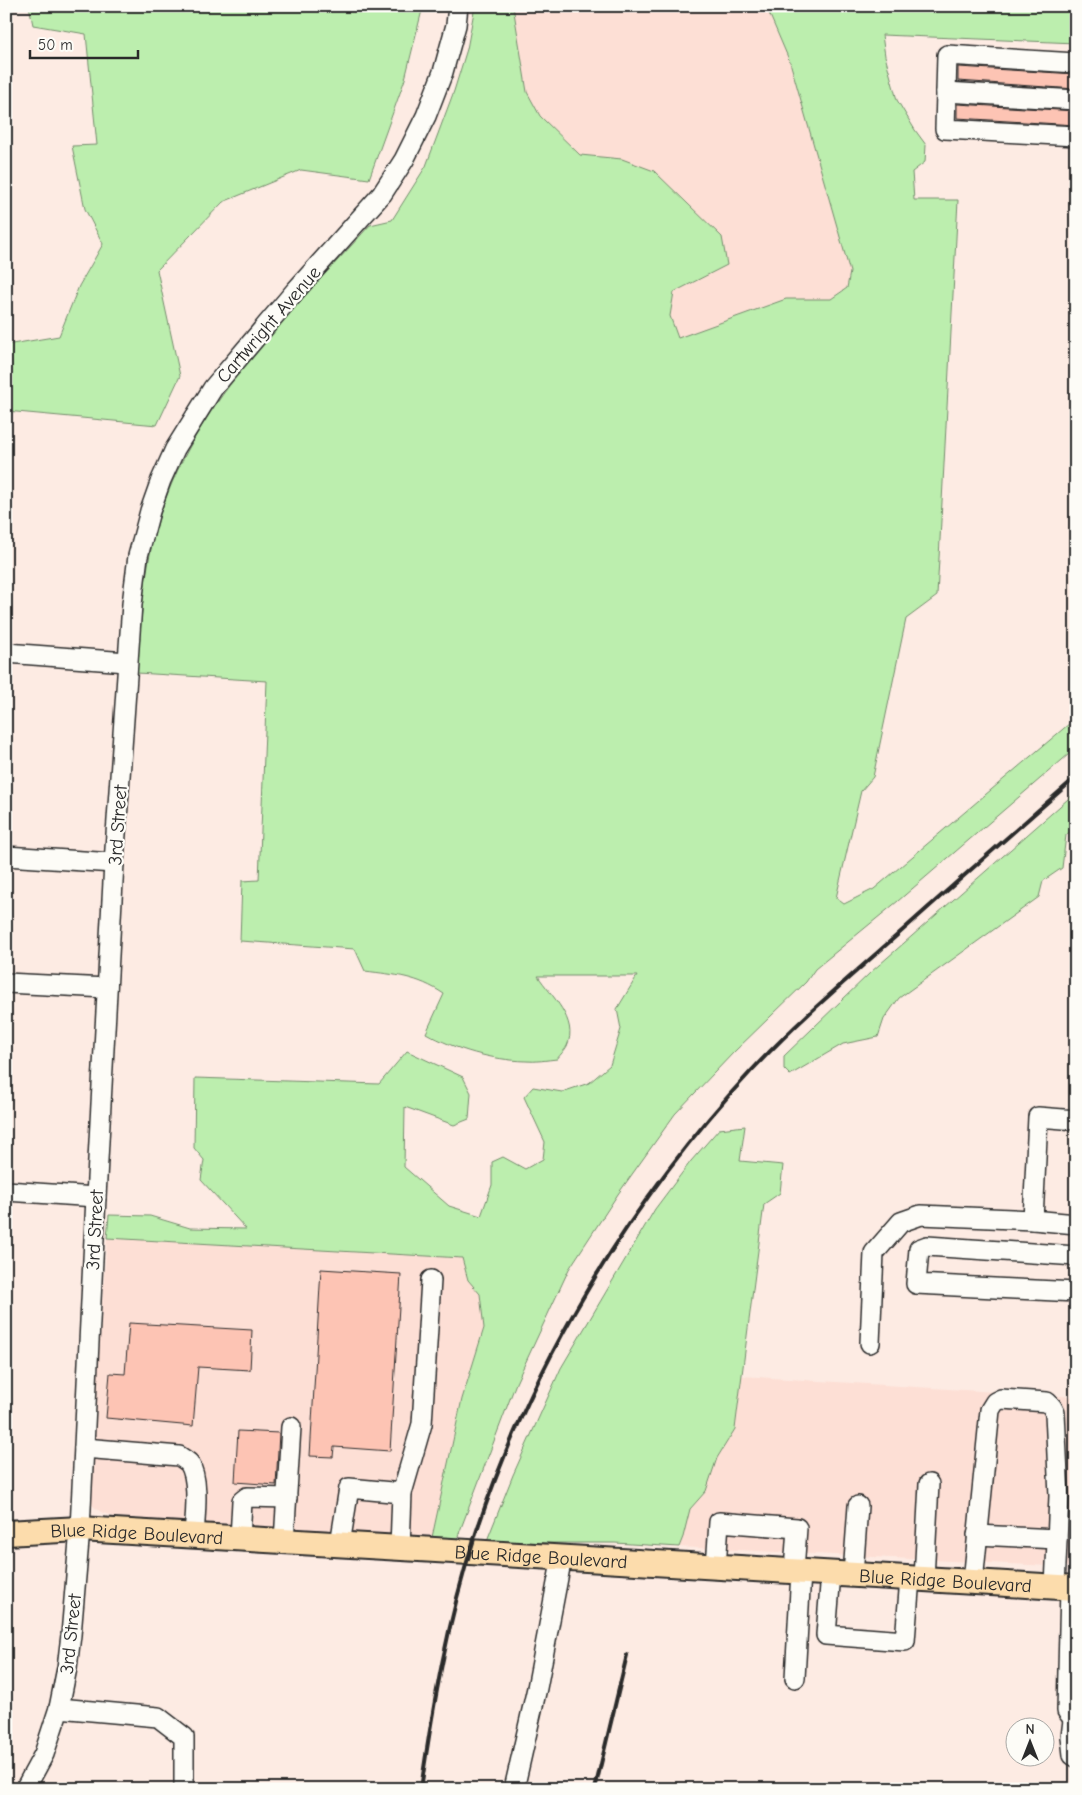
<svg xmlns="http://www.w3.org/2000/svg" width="1082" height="1795" viewBox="0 0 1082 1795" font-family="'Comic Neue',sans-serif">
<rect width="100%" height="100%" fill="#fdebe3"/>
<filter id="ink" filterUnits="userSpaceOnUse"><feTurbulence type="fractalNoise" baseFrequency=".02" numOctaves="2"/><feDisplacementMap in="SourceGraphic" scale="10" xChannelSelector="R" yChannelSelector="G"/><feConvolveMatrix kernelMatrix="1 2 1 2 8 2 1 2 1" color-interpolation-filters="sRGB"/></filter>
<g filter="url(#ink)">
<g fill="#fddfd5">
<path d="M513 6H766L790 62 850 272 847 288 831 299H786L678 338 670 316 674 292 727 265 622 159 580 155 540 116 527 92Z"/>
<path d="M107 1238 462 1258 468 1280 480 1294 484 1328 462 1399 431 1542 114 1517 101 1512 93 1506 90 1499V1476Z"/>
<path d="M741 1376 1076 1397V1477L1070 1567 679 1547 683 1537 690 1509 706 1491 717 1458 735 1429Z"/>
</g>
<g fill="#bceeae" stroke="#748c6c">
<path d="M29 6H423L405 79 369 179 301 170 223 202 157 270 180 376 157 425 6 411V345L59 336 79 286 103 244 85 209 72 146 97 145 86 34 33 25Z"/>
<path d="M475 6H513L527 92 540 116 580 155 622 159 654 171 722 237 727 265 674 292 670 316 678 338 786 299H831L847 288 850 272 790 62 766 6H1076V43L882 35 885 56 897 100 915 130 926 145 925 162 912 172 914 200H958L937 596 906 619 873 777 861 791 836 898 844 904 874 889 1076 718V748L898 901 815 969 806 982 734 1052 675 1114 618 1194 569 1269 516 1383 455 1544 431 1542 462 1399 484 1328 480 1294 468 1280 462 1258 107 1238 109 1215 150 1216 190 1228 246 1229 201 1180 204 1160 194 1148 195 1078 379 1084 407 1051 463 1077 471 1093 469 1119 454 1125 405 1107 404 1167 449 1206 481 1216 492 1185V1162L503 1157 525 1169 543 1159 545 1142 524 1097 533 1087 562 1092 589 1083 610 1065 621 1029 617 1009 637 976H538C551 996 579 1020 567 1046 565 1050 560 1055 557 1059 547 1060 536 1062 526 1061 492 1060 456 1050 426 1033L444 994C417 976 396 975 365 971L355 949 240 941 242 881 259 880 267 681 137 673C141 619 144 563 161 512 198 399 292 312 370 225L392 220 426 166 454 91 467 49Z"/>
<path d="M1076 792V827L1066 835 1062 868 1043 881 1039 897 899 998 884 1019 878 1037 843 1044 790 1075 784 1069V1056L871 972Z"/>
<path d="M745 1126 740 1161 783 1165 780 1193 764 1204 735 1429 717 1458 706 1491 690 1509 683 1537 679 1547 615 1543H486L513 1475 561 1368 655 1209 691 1161 719 1129Z"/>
</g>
<g fill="#fdc4b4" stroke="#2b2b2b">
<path d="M958 67 1076 74V89L958 81Z"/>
<path d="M957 104 1076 111V125L957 118Z"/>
<path d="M321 1269 401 1274 390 1451 334 1447 333 1457 310 1456Z"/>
<path d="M129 1323 252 1330 250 1370 198 1367 193 1426 106 1418 110 1373 125 1374Z"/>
<path d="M238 1431 279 1433 276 1485 235 1482Z"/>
</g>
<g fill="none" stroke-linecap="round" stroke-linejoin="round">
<g stroke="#2b2b2b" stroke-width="22">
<g id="minor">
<path d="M1076 63 947 55 945 129 1076 136"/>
<path d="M946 92 1076 100"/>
<path d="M6 653 127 662"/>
<path d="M6 856 114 863"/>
<path d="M6 983 107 988"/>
<path d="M6 1191 96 1197"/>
<path d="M1033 1220 1038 1117 1076 1120"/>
<path d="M1076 1256 927 1246 919 1249 916 1284 1076 1292"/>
<path d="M870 1343 874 1253 901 1222 921 1215 1033 1220 1076 1224"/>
<path d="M84 1448 179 1456C182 1458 187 1461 189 1463 200 1479 195 1517 194 1536"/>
<path d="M402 1493 422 1424 431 1280"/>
<path d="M977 1535 1057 1539"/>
<path d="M240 1539 242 1501 247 1497 287 1498"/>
<path d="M284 1541 291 1427"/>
<path d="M340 1544 349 1488 402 1493 400 1548"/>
<path d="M716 1567 719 1522 797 1528 794 1571"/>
<path d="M831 1573 826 1635 905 1641 910 1578"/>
<path d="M853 1575 858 1506"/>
<path d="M924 1579 929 1484"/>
<path d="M973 1582 990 1410 995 1402 1001 1399 1047 1402 1052 1407 1055 1413 1059 1496 1055 1587"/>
<path d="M1070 1588 1067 1711 1076 1722"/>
<path d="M795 1678 801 1572"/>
<path d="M59 1708 158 1717 184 1737V1789"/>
<path d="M1073 1720 1071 1737 1073 1755 1076 1757"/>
<path d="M25 1789 44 1754 59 1708 67 1668 71 1635 80 1529 96 1197 114 863 132 604 138 556 150 511 161 480 175 449 213 388 296 290 382 194 404 160 426 116 443 72 456 25 458 6"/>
<path d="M514 1789 537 1688 562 1557"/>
</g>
</g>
<g stroke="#2b2b2b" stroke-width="28">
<g id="major">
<path id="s1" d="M6 1533 80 1529 1076 1588"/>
</g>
</g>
<use href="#minor" stroke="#fdfcf7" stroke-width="19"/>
<use href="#major" stroke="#fcdcac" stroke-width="24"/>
<g stroke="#2b2b2b" stroke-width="4">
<path d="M421 1789C433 1705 448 1619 474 1539 531 1365 628 1203 752 1070 796 1023 845 981 894 938 954 884 1015 831 1076 777"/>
<path d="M595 1789 627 1655"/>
</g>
</g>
</g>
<g text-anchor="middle" stroke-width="4.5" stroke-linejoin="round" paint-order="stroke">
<g font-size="19" fill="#2b2b2b" stroke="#fdfcf7">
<text transform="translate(268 324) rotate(-49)" y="7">Cartwright Avenue</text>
<text transform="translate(117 825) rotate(-86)" y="7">3rd Street</text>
<text transform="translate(94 1230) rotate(-87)" y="7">3rd Street</text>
<text dy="7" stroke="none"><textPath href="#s1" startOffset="131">Blue Ridge Boulevard</textPath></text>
<text dy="7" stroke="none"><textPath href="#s1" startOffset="536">Blue Ridge Boulevard</textPath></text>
<text dy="7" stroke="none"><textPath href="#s1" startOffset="941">Blue Ridge Boulevard</textPath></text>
<text transform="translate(70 1634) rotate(-84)" y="7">3rd Street</text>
</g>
</g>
<rect width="1082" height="1795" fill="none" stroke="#fdfcf7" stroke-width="25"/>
<rect x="12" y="12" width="1057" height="1770" fill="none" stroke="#2b2b2b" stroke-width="2" filter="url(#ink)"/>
<g transform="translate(1030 1742)"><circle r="24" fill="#fdfcf7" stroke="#a9a8a5"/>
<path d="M0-4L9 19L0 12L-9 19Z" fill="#2b2b2b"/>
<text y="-8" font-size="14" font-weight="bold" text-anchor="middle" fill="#2b2b2b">N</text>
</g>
<path d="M30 50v8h108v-8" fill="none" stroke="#2b2b2b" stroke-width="2.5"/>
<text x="38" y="50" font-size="15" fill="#2b2b2b" stroke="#fdfcf7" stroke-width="4" paint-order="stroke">50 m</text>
</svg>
